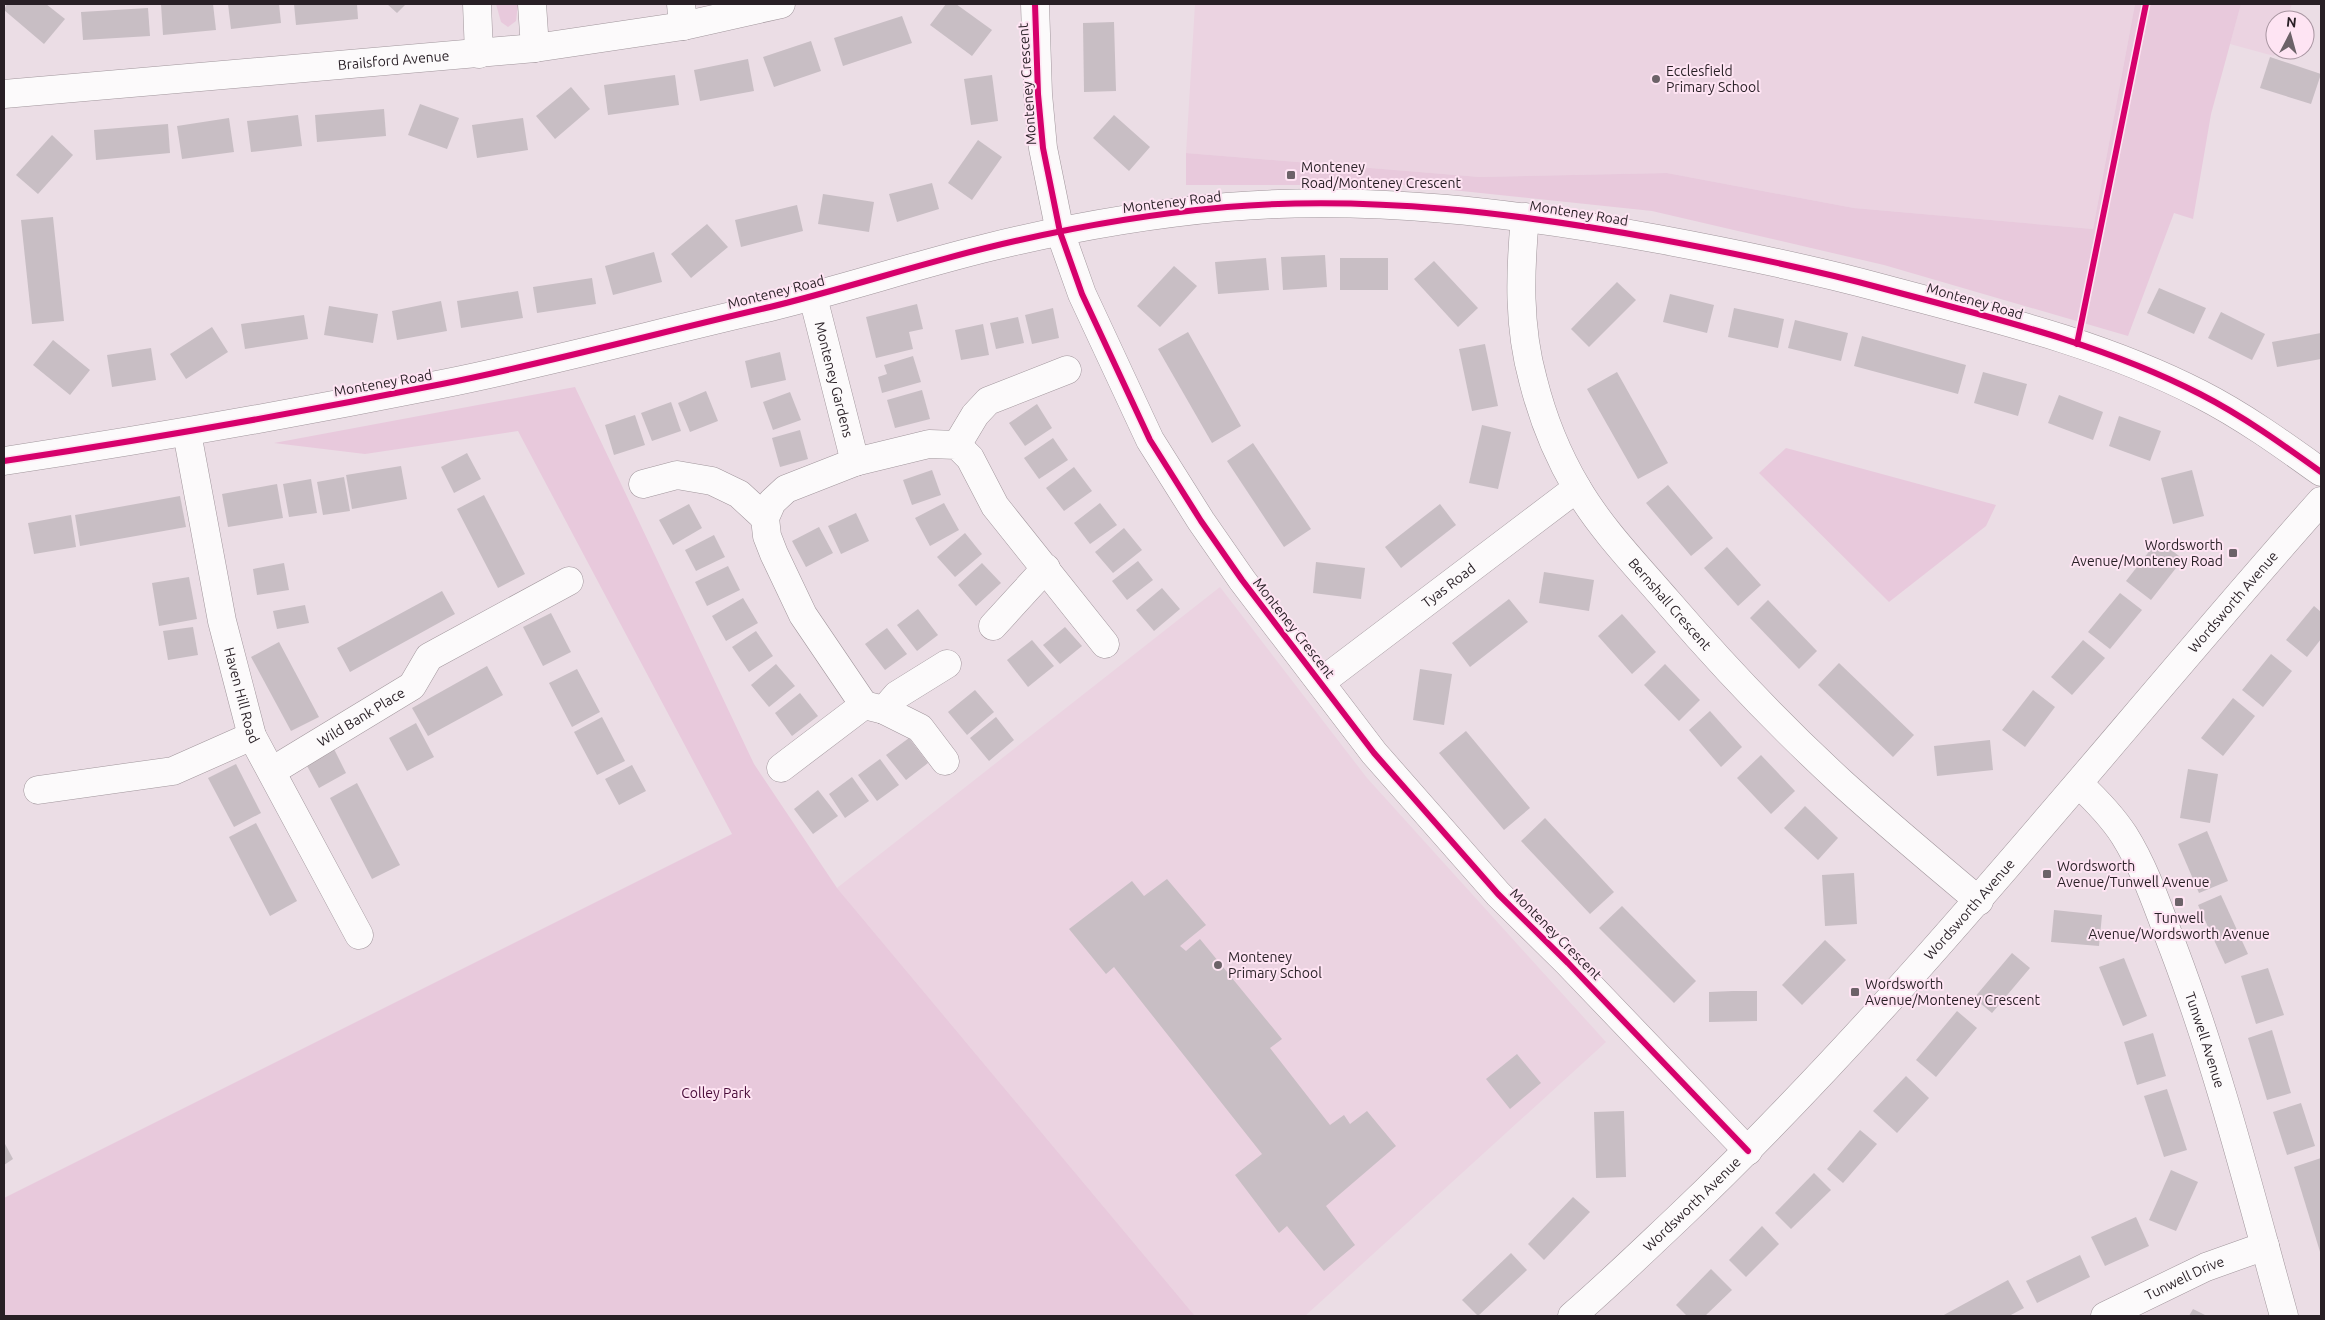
<svg xmlns="http://www.w3.org/2000/svg" width="2325" height="1320" viewBox="0 0 2325 1320" font-family="Ubuntu,sans-serif">
<rect width="100%" height="100%" fill="#ebdde5"/>
<g fill="#ebd3e1">
<path d="M1195 4H2135L2093 229 1854 208 1667 173 1480 177 1186 153Z"/>
<path d="M2241 4H2292L2286 20H2275L2276 50 2274 56 2230 44Z"/>
<path d="M1220 587 1367 778 1606 1042 1305 1316H1195L837 888Z"/>
</g>
<g fill="#e8c9dc">
<path d="M496 4H518L516 21 508 27 501 22Z"/>
<path d="M2135 4H2241L2211 114 2193 219 2174 213 2128 336 1884 265 1652 211 1404 185H1186V153L1480 177 1667 173 1854 208 2093 229Z"/>
<path d="M575 387 754 764 837 888 1195 1316H4V1198L732 834 518 431 365 454 274 443Z"/>
<path d="M1786 448 1996 505 1986 526 1889 602 1759 473Z"/>
</g>
<g fill="#c8bec4">
<path d="M7 4H46L65 19 44 44 4 10Z"/>
<path d="M161 4H213L216 30 163 35Z"/>
<path d="M228 4H279L281 23 231 29Z"/>
<path d="M294 4H357L358 19 296 25Z"/>
<path d="M387 4H406L397 13Z"/>
<path d="M946 4H956L992 30 972 56 930 25Z"/>
<path d="M148 8 150 36 83 40 81 12Z"/>
<path d="M902 16 912 43 843 66 834 38Z"/>
<path d="M1114 22 1116 91 1084 92 1083 23Z"/>
<path d="M811 41 821 71 774 87 763 57Z"/>
<path d="M2270 57 2321 74 2311 104 2260 88Z"/>
<path d="M748 59 754 91 700 101 694 70Z"/>
<path d="M675 75 679 105 608 115 604 85Z"/>
<path d="M992 75 998 121 971 125 964 79Z"/>
<path d="M571 87 590 109 555 139 536 116Z"/>
<path d="M420 104 459 118 447 149 408 135Z"/>
<path d="M384 109 386 136 317 142 315 115Z"/>
<path d="M298 115 302 146 251 152 247 121Z"/>
<path d="M1114 115 1150 147 1129 171 1093 138Z"/>
<path d="M229 118 234 152 182 159 177 126Z"/>
<path d="M523 118 528 150 477 158 472 125Z"/>
<path d="M168 124 170 153 96 160 94 130Z"/>
<path d="M52 135 73 155 38 194 16 175Z"/>
<path d="M978 140 1002 157 972 200 948 183Z"/>
<path d="M932 183 939 209 897 222 889 194Z"/>
<path d="M823 194 874 202 869 232 818 224Z"/>
<path d="M797 205 803 231 741 247 735 220Z"/>
<path d="M53 217 64 321 32 324 21 220Z"/>
<path d="M707 224 728 247 691 278 671 254Z"/>
<path d="M654 252 662 282 613 295 605 266Z"/>
<path d="M1325 255 1327 287 1283 290 1281 257Z"/>
<path d="M1266 258 1269 290 1218 294 1215 262Z"/>
<rect x="1340" y="258" width="48" height="32"/>
<path d="M1434 261 1478 308 1458 327 1414 279Z"/>
<path d="M1174 266 1197 286 1160 327 1137 306Z"/>
<path d="M592 278 596 304 537 313 533 287Z"/>
<path d="M1617 282 1636 300 1589 347 1571 329Z"/>
<path d="M2159 288 2206 308 2194 334 2147 313Z"/>
<path d="M518 291 523 318 461 328 457 301Z"/>
<path d="M1670 294 1714 305 1707 333 1663 322Z"/>
<path d="M441 301 447 331 397 340 392 311Z"/>
<path d="M917 304 923 329 909 332 913 349 876 358 866 317Z"/>
<path d="M329 306 378 314 373 343 324 335Z"/>
<path d="M1053 308 1059 338 1032 344 1025 315Z"/>
<path d="M1734 308 1784 319 1778 348 1728 337Z"/>
<path d="M2221 312 2265 334 2252 360 2208 338Z"/>
<path d="M304 315 308 339 245 349 241 324Z"/>
<path d="M1018 317 1024 343 996 349 990 323Z"/>
<path d="M1795 320 1848 333 1841 361 1788 348Z"/>
<path d="M983 324 989 355 961 360 955 330Z"/>
<path d="M212 327 228 352 186 379 170 354Z"/>
<path d="M1188 332 1241 426 1212 443 1158 349Z"/>
<path d="M2321 333V359L2277 367 2272 342Z"/>
<path d="M1862 336 1966 365 1958 394 1854 366Z"/>
<path d="M53 340 90 370 70 395 33 365Z"/>
<path d="M1485 344 1498 406 1472 411 1459 349Z"/>
<path d="M151 348 156 380 112 387 107 355Z"/>
<path d="M780 352 786 380 751 388 745 361Z"/>
<path d="M913 356 921 382 882 393 878 377 887 374 884 365Z"/>
<path d="M1617 372 1668 463 1638 479 1587 389Z"/>
<path d="M1983 372 2027 384 2018 416 1974 403Z"/>
<path d="M922 390 930 419 895 428 887 400Z"/>
<path d="M706 391 718 421 690 432 678 403Z"/>
<path d="M790 392 801 420 773 430 763 402Z"/>
<path d="M2059 395 2103 412 2093 440 2048 423Z"/>
<path d="M671 402 681 431 652 441 641 413Z"/>
<path d="M1037 404 1052 428 1025 446 1009 423Z"/>
<path d="M635 415 645 445 614 455 605 425Z"/>
<path d="M2119 416 2161 431 2150 461 2109 446Z"/>
<path d="M1482 425 1511 432 1498 489 1469 483Z"/>
<path d="M800 430 808 459 780 467 772 438Z"/>
<path d="M1053 438 1068 460 1039 479 1024 458Z"/>
<path d="M1253 443 1311 529 1284 547 1227 461Z"/>
<path d="M467 453 481 479 454 493 441 467Z"/>
<path d="M401 466 407 499 352 509 346 475Z"/>
<path d="M1074 467 1092 491 1064 511 1046 488Z"/>
<path d="M932 470 941 495 912 505 903 480Z"/>
<path d="M2192 470 2204 516 2173 524 2161 478Z"/>
<path d="M344 477 350 511 323 515 317 482Z"/>
<path d="M311 479 317 513 289 517 283 484Z"/>
<path d="M277 484 283 518 228 527 222 494Z"/>
<path d="M1668 485 1713 538 1691 556 1646 503Z"/>
<path d="M484 495 525 574 498 588 457 509Z"/>
<path d="M180 496 186 527 80 546 75 515Z"/>
<path d="M944 503 959 530 930 546 915 518Z"/>
<path d="M1100 503 1117 525 1090 544 1074 523Z"/>
<path d="M689 504 702 528 673 545 659 520Z"/>
<path d="M1440 504 1456 525 1401 568 1385 547Z"/>
<path d="M856 513 869 541 841 554 828 526Z"/>
<path d="M71 515 76 547 34 554 28 523Z"/>
<path d="M819 527 833 553 806 567 792 541Z"/>
<path d="M1124 528 1142 550 1113 573 1095 552Z"/>
<path d="M965 533 982 554 955 577 937 557Z"/>
<path d="M714 535 725 557 696 571 685 550Z"/>
<path d="M2158 540 2183 559 2151 600 2126 581Z"/>
<path d="M1727 547 1761 585 1738 606 1704 568Z"/>
<path d="M1138 561 1153 580 1127 600 1112 581Z"/>
<path d="M1316 562 1365 568 1361 599 1313 593Z"/>
<path d="M284 563 289 590 257 595 253 569Z"/>
<path d="M982 563 1001 583 976 606 958 585Z"/>
<path d="M728 566 740 590 707 606 695 582Z"/>
<path d="M1544 572 1594 580 1589 611 1539 603Z"/>
<path d="M189 577 197 619 159 626 152 583Z"/>
<path d="M1162 588 1180 609 1154 631 1136 610Z"/>
<path d="M442 591 455 614 350 672 337 648Z"/>
<path d="M2120 593 2142 610 2110 649 2088 632Z"/>
<path d="M743 598 758 623 726 641 712 616Z"/>
<path d="M1509 599 1528 622 1470 667 1452 643Z"/>
<path d="M1768 600 1817 651 1799 669 1750 618Z"/>
<path d="M305 605 309 623 277 629 273 611Z"/>
<path d="M2314 606 2321 612V639L2307 657 2286 640Z"/>
<path d="M918 609 938 635 917 651 897 625Z"/>
<path d="M551 613 571 652 543 666 523 627Z"/>
<path d="M1622 614 1656 652 1632 674 1598 636Z"/>
<path d="M193 627 198 655 168 660 163 631Z"/>
<path d="M1065 627 1082 646 1060 664 1043 645Z"/>
<path d="M887 628 907 654 885 670 865 644Z"/>
<path d="M756 631 773 656 749 672 732 647Z"/>
<path d="M1032 640 1054 666 1028 687 1007 660Z"/>
<path d="M2083 640 2105 658 2072 695 2051 677Z"/>
<path d="M279 642 319 717 291 731 251 657Z"/>
<path d="M2271 654 2292 671 2263 707 2242 690Z"/>
<path d="M1839 663 1914 735 1893 757 1818 685Z"/>
<path d="M776 664 795 686 769 707 751 685Z"/>
<path d="M1665 664 1700 700 1679 721 1644 685Z"/>
<path d="M487 666 503 695 428 736 412 708Z"/>
<path d="M577 669 600 712 572 727 549 683Z"/>
<path d="M1420 669 1452 674 1444 725 1413 720Z"/>
<path d="M975 690 994 712 967 735 948 712Z"/>
<path d="M2033 690 2055 707 2025 747 2002 730Z"/>
<path d="M800 693 818 716 792 736 775 713Z"/>
<path d="M2233 698 2255 716 2223 756 2201 738Z"/>
<path d="M1710 711 1742 747 1721 767 1689 730Z"/>
<path d="M602 717 625 761 597 775 574 732Z"/>
<path d="M996 717 1014 740 989 761 970 738Z"/>
<path d="M416 723 434 757 407 771 389 738Z"/>
<path d="M1466 731 1530 808 1504 830 1439 753Z"/>
<path d="M909 738 928 763 906 780 886 755Z"/>
<path d="M1990 740 1993 770 1937 776 1934 746Z"/>
<path d="M334 749 346 773 319 788 306 764Z"/>
<path d="M1761 755 1795 791 1771 814 1737 778Z"/>
<path d="M880 759 899 785 877 801 858 775Z"/>
<path d="M236 764 261 813 234 827 208 778Z"/>
<path d="M632 765 646 791 619 805 605 779Z"/>
<path d="M2188 769 2218 774 2210 823 2180 818Z"/>
<path d="M852 777 869 801 845 818 829 794Z"/>
<path d="M357 783 400 865 372 879 330 798Z"/>
<path d="M818 790 838 816 813 834 794 809Z"/>
<path d="M1805 806 1838 838 1818 860 1784 828Z"/>
<path d="M1545 818 1614 892 1590 914 1521 841Z"/>
<path d="M256 823 297 901 270 916 229 837Z"/>
<path d="M2207 831 2228 881 2199 893 2178 844Z"/>
<path d="M1854 873 1857 924 1825 926 1822 875Z"/>
<path d="M1167 879 1206 925 1180 946 1186 951 1200 939 1282 1039 1270 1048 1330 1125 1344 1115 1350 1124 1367 1111 1396 1146 1326 1206 1355 1245 1324 1271 1287 1226 1279 1233 1235 1175 1262 1154 1114 967 1106 974 1069 929 1132 881 1144 896Z"/>
<path d="M2221 895 2248 954 2225 964 2198 905Z"/>
<path d="M1622 906 1696 981 1674 1003 1599 928Z"/>
<path d="M2054 910 2102 915 2099 946 2051 942Z"/>
<path d="M1825 940 1846 960 1802 1005 1782 985Z"/>
<path d="M2012 953 2030 968 1992 1013 1974 998Z"/>
<path d="M2124 958 2147 1016 2123 1026 2099 967Z"/>
<path d="M2268 968 2284 1015 2256 1024 2241 976Z"/>
<path d="M1733 991H1757V1021L1709 1022V992Z"/>
<path d="M1957 1011 1977 1028 1936 1077 1916 1060Z"/>
<path d="M2272 1030 2291 1093 2267 1100 2248 1038Z"/>
<path d="M2153 1033 2166 1076 2137 1085 2124 1042Z"/>
<path d="M1517 1054 1541 1083 1510 1109 1486 1079Z"/>
<path d="M1906 1076 1929 1098 1897 1133 1873 1111Z"/>
<path d="M2167 1089 2187 1150 2164 1157 2144 1096Z"/>
<path d="M2301 1103 2315 1146 2287 1155 2273 1112Z"/>
<path d="M1624 1111 1626 1177 1596 1178 1594 1112Z"/>
<path d="M1860 1130 1877 1144 1843 1183 1827 1169Z"/>
<path d="M4 1142 13 1159 4 1165Z"/>
<path d="M2321 1158V1255L2294 1167Z"/>
<path d="M2171 1170 2198 1182 2176 1231 2149 1220Z"/>
<path d="M1814 1173 1831 1190 1791 1229 1775 1213Z"/>
<path d="M1573 1197 1590 1212 1544 1260 1528 1244Z"/>
<path d="M2136 1217 2149 1246 2105 1266 2091 1237Z"/>
<path d="M1762 1226 1779 1244 1746 1277 1729 1260Z"/>
<path d="M1511 1253 1527 1270 1478 1316 1462 1300Z"/>
<path d="M2080 1255 2090 1277 2037 1303 2026 1281Z"/>
<path d="M1711 1269 1732 1290 1705 1316H1687L1676 1305Z"/>
<path d="M2008 1280 2024 1308 2009 1316H1942Z"/>
<path d="M2193 1309 2207 1316H2189Z"/>
</g>
<g fill="none" stroke-linecap="round" stroke-linejoin="round">
<g stroke="#a1969c" stroke-width="29">
<g id="street">
<path d="M477 4 479 54"/>
<path d="M532 4 535 48"/>
<path d="M681 4 683 26"/>
<path d="M1035 4 1038 94 1043 148 1060 232 1082 294 1150 440 1201 521 1242 580 1374 753 1498 894 1568 963 1748 1151"/>
<path id="s1" d="M4 94 535 48 683 26 781 4"/>
<path id="s2" d="M1525 217C1520 272 1518 326 1533 380 1542 416 1558 456 1577 488 1601 529 1637 566 1668 602 1723 666 1780 726 1842 783 1886 823 1933 862 1979 901"/>
<path id="s3" d="M813 297 855 462"/>
<path id="s4" d="M187 433 222 621 252 736 359 935"/>
<path d="M957 445 975 415 988 401 1067 370"/>
<path d="M4 461C150 439 297 413 442 384 552 362 661 332 770 307 844 289 916 265 990 247 1068 228 1148 214 1227 207 1371 195 1517 213 1658 239 1733 253 1808 268 1881 288 1989 317 2101 343 2200 394 2243 416 2282 444 2321 472"/>
<path d="M643 484 677 475 712 481 739 494 765 518"/>
<path d="M993 626 1046 568"/>
<path id="s5" d="M1321 682 1577 488"/>
<path d="M864 705 803 615 774 554 767 536 765 518 772 502 786 489 855 462 929 444 957 445 970 458 995 506 1105 644"/>
<path d="M884 710 897 695 947 664"/>
<path d="M781 768 864 705 884 710 920 728 945 761"/>
<path id="s6" d="M272 771 412 686 429 657 569 581"/>
<path id="s7" d="M2079 784C2096 800 2111 815 2124 835 2146 870 2159 911 2174 950 2219 1069 2250 1193 2284 1316"/>
<path d="M38 790 173 771 252 736"/>
<path id="s8" d="M2105 1316 2206 1267 2265 1246"/>
</g>
</g>
<g stroke="#a1969c" stroke-width="29">
<g id="secondary">
<path id="s9" d="M1572 1316C1608 1285 1643 1251 1678 1218 1911 996 2108 741 2321 501"/>
</g>
</g>
<use href="#street" stroke="#fcfafb" stroke-width="28"/>
<use href="#secondary" stroke="#fcfafb" stroke-width="28"/>
<g stroke="#fee4f3" stroke-width="9">
<g id="cycleway">
<path d="M1035 4 1038 94 1043 148 1060 232 1082 294 1150 440 1201 521 1242 580 1374 753 1498 894 1568 963 1748 1151"/>
<path d="M2077 344 2146 4"/>
<path d="M4 461C150 439 297 413 442 384 552 362 661 332 770 307 844 289 916 265 990 247 1068 228 1148 214 1227 207 1371 195 1517 213 1658 239 1733 253 1808 268 1881 288 1989 317 2101 343 2200 394 2243 416 2282 444 2321 472"/>
</g>
</g>
<use href="#cycleway" stroke="#d6006c" stroke-width="6"/>
</g>
<g fill="#6c6268" stroke="#fee4f3" stroke-width="2">
<circle cx="1656" cy="79" r="5"/>
<rect x="1286" y="170" width="10" height="10" rx="2.5"/>
<rect x="2228" y="548" width="10" height="10" rx="2.5"/>
<rect x="2042" y="869" width="10" height="10" rx="2.5"/>
<rect x="2174" y="897" width="10" height="10" rx="2.5"/>
<circle cx="1218" cy="965" r="5"/>
<rect x="1850" y="987" width="10" height="10" rx="2.5"/>
</g>
<g text-anchor="middle" stroke-width="4" stroke-linejoin="round" paint-order="stroke">
<g font-size="14" fill="#281f25" stroke="#fee4f3">
<text dy="5" stroke="none"><textPath href="#s1" startOffset="391">Brailsford Avenue</textPath></text>
<text transform="translate(1027 84) rotate(-94)" y="5">Monteney Crescent</text>
<text transform="translate(1172 202) rotate(-7)" y="5">Monteney Road</text>
<text transform="translate(1579 213) rotate(9)" y="5">Monteney Road</text>
<text transform="translate(776 292) rotate(-14)" y="5">Monteney Road</text>
<text transform="translate(1975 301) rotate(16)" y="5">Monteney Road</text>
<text dy="5" stroke="none"><textPath href="#s3" startOffset="85">Monteney Gardens</textPath></text>
<text transform="translate(383 383) rotate(-10)" y="5">Monteney Road</text>
<text dy="5" stroke="none"><textPath href="#s5" startOffset="160">Tyas Road</textPath></text>
<text dy="5" stroke="none"><textPath href="#s9" startOffset="974">Wordsworth Avenue</textPath></text>
<text dy="5" stroke="none"><textPath href="#s2" startOffset="430">Bernshall Crescent</textPath></text>
<text transform="translate(1294 628) rotate(52)" y="5">Monteney Crescent</text>
<text dy="5" stroke="none"><textPath href="#s4" startOffset="268">Haven Hill Road</textPath></text>
<text dy="5" stroke="none"><textPath href="#s6" startOffset="104">Wild Bank Place</textPath></text>
<text dy="5" stroke="none"><textPath href="#s9" startOffset="569">Wordsworth Avenue</textPath></text>
<text transform="translate(1556 934) rotate(45)" y="5">Monteney Crescent</text>
<text dy="5" stroke="none"><textPath href="#s7" startOffset="289">Tunwell Avenue</textPath></text>
<text dy="5" stroke="none"><textPath href="#s9" startOffset="164">Wordsworth Avenue</textPath></text>
<text dy="5" stroke="none"><textPath href="#s8" startOffset="88">Tunwell Drive</textPath></text>
</g>
<g font-size="14" fill="#281f25" stroke="#fee4f3" text-anchor="start">
<text x="1666" y="76">Ecclesfield<tspan x="1666" dy="16">Primary School</tspan></text>
<text x="1301" y="172">Monteney<tspan x="1301" dy="16">Road/Monteney Crescent</tspan></text>
<text x="2223" y="550" text-anchor="end">Wordsworth<tspan x="2223" dy="16">Avenue/Monteney Road</tspan></text>
<text x="2057" y="871">Wordsworth<tspan x="2057" dy="16">Avenue/Tunwell Avenue</tspan></text>
<text x="2179" y="923" text-anchor="middle">Tunwell<tspan x="2179" dy="16">Avenue/Wordsworth Avenue</tspan></text>
<text x="1228" y="962">Monteney<tspan x="1228" dy="16">Primary School</tspan></text>
<text x="1865" y="989">Wordsworth<tspan x="1865" dy="16">Avenue/Monteney Crescent</tspan></text>
</g>
<g font-size="14" fill="#480b38" stroke="#fee4f3">
<text x="716" y="1098">Colley Park</text>
</g>
</g>
<rect width="2325" height="1320" fill="none" stroke="#281f25" stroke-width="10"/>
<g transform="translate(2290 35) rotate(6)"><circle r="24" fill="#fee4f3" stroke="#a895a1"/>
<path d="M0-4L9 19L0 12L-9 19Z" fill="#6c6268"/>
<text y="-8" font-size="14" font-weight="bold" text-anchor="middle" fill="#281f25">N</text>
</g>
</svg>
